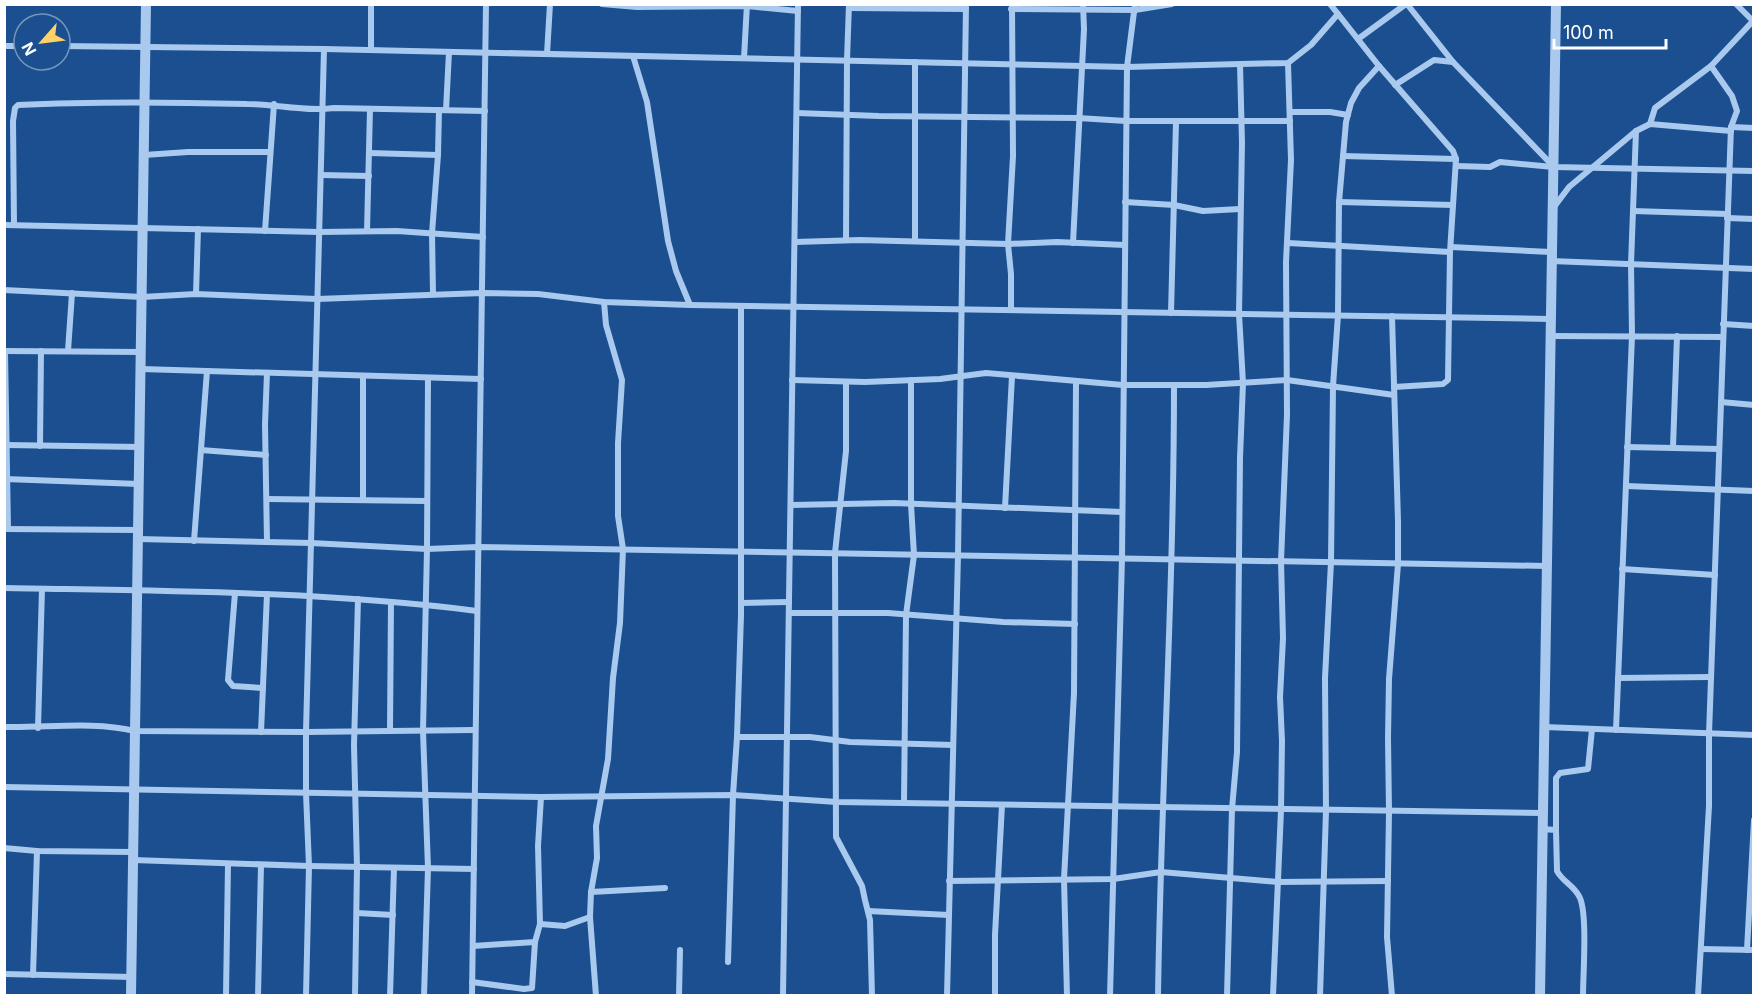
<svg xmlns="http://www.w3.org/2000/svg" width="1758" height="1000" viewBox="0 0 1758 1000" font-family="Inter,sans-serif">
<rect width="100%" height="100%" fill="#1b4f8f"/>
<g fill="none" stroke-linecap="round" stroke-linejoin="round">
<g stroke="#a9c9ee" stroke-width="6">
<path d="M602 4 637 7 747 6 798 11"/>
<path d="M1407 4 1453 62"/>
<path d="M1736 4 1754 22"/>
<path d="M849 8 966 9"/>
<path d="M1011 9 1135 10 1172 4"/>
<path d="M1338 14 1379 66 1453 151 1456 159 1450 252 1448 380 1443 384 1394 387"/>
<path d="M1358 39 1406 4"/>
<path d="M4 46H24"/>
<path d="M60 46 324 49 1127 67 1240 64 1288 63 1311 45 1338 14 1330 4"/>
<path d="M371 50V4"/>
<path d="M547 54 550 4"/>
<path d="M633 56 647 102 668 241 676 271 690 305"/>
<path d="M744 58 747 4"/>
<path d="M915 62V241"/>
<path d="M1395 85 1434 60 1453 62 1553 166"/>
<path d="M446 110 449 52"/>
<path d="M1290 112H1330L1348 115"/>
<path d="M797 113 879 116 1078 118 1126 121H1290"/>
<path d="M1650 124 1655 108 1711 66 1753 21"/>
<path d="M1731 127 1754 128"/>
<path d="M369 153 438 155"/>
<path d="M144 155 188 152H270"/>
<path d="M1343 156 1456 159"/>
<path d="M1456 166 1490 167 1500 162 1553 167 1754 171"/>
<path d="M321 175 369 176"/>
<path d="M1125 202 1174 205 1203 211 1240 209"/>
<path d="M1339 202 1453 205"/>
<path d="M1554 207 1569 187 1636 131 1650 124 1731 131"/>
<path d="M1633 211 1728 214"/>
<path d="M1727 218 1754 219"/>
<path d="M4 225 319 232 397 231 483 237"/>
<path d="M14 225 13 121 15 108 18 105C95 101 171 102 247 104 275 104 307 112 334 108L485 111"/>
<path d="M265 231 274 104"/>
<path d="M367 231 370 109"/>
<path d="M846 240 847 60 849 4"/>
<path d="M795 242 860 240 1008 244 1057 242 1125 245"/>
<path d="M1073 243 1084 29 1083 4"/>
<path d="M1288 243 1450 252"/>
<path d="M1451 247 1551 252"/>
<path d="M1551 261 1754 269"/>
<path d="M4 290 142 297 196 294 317 299 483 293 538 294 604 302 690 305 1550 319"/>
<path d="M196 294 198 229"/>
<path d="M433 294 432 233 438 155 439 110"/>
<path d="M1011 310V274L1008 244 1013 156 1012 4"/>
<path d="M1171 313 1176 122"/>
<path d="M1723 324 1754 326"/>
<path d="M1550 336 1723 337"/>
<path d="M4 351 141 352"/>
<path d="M5 351 8 529"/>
<path d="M68 351 72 293"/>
<path d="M141 369 481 379"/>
<path d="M267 373 265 424 267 542"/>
<path d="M363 376V500"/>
<path d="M792 380 865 382 940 379 986 373 1123 385H1206L1287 380 1394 395"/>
<path d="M846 382V451L835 553 836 837 862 886 865 900 870 920 872 996"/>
<path d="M1721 402 1754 405"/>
<path d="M6 445 140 447"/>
<path d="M40 446 41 351"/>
<path d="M1627 447 1719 449"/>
<path d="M1673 447 1677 336"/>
<path d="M201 450 266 455"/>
<path d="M5 479 139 484"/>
<path d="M1626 486 1754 491"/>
<path d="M267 499 427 501"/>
<path d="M791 505 894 503 1122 512"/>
<path d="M1005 508 1012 376"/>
<path d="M5 529 138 530"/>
<path d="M138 539 311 543 427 549 478 547 1546 566"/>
<path d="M194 541 207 371"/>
<path d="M1622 569 1715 575"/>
<path d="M4 588C162 591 320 591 477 611"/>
<path d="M235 593 228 680 233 686 263 688"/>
<path d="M741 603 789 602"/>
<path d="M789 613H888L1003 622 1075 624"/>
<path d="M1618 678 1711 677"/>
<path d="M4 727C49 728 92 721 135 731L306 732 474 730"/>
<path d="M1544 727 1754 735"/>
<path d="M38 728 42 589"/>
<path d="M1616 730 1632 336 1631 264 1636 131"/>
<path d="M390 731 391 602"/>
<path d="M261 732 267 594"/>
<path d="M737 737H810L850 742 953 745"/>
<path d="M4 787 541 797 733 795 837 802 1542 813"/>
<path d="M541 797 538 846 540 924 565 926 590 917"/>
<path d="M904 803 906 615 914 555 911 504V380"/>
<path d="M1542 829 1556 830 1557 871C1562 881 1573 885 1579 896 1588 911 1583 974 1583 996"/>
<path d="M1556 830V778L1560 773 1588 769 1592 729"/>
<path d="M4 848 37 851 133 852"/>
<path d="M133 860 309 866 474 869"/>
<path d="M949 881 1113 879 1161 872 1278 882 1388 881"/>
<path d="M591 892 665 888"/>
<path d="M868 911 949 915"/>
<path d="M357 913 393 915"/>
<path d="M473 946 535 942 540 924"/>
<path d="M1701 949 1754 950"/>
<path d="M1747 950 1754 820"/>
<path d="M728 962 733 795 737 737 741 615V306"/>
<path d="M4 974 132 977"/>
<path d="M33 975 37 851"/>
<path d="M472 982 524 989 532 988 535 942"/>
<path d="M226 996 228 864"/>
<path d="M258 996 261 865"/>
<path d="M306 996 309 866 306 793V732L324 49"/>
<path d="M355 996 357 867 354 745 358 599"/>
<path d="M390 996 394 868"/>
<path d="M424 996 428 868 423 731 427 549 428 378"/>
<path d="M472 996 486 4"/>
<path d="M596 996 590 917 591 892 597 858 596 826 608 759 613 678 620 623 623 549 618 516V443L622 380 606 325 604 302"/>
<path d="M679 996 680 950"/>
<path d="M783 996 798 4"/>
<path d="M947 996 958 555 966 4"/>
<path d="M995 996V935L1002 805"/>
<path d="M1067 996 1064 879 1074 693 1076 383"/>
<path d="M1110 996 1122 558 1127 67 1135 4"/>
<path d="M1158 996C1161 792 1174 589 1174 385"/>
<path d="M1227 996 1232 809 1237 752 1240 458 1243 383 1239 314 1242 143 1240 64"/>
<path d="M1273 996 1281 810 1282 741 1280 697 1283 638 1281 561 1287 415 1286 262 1291 160 1288 63"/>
<path d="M1320 996 1326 811 1325 678 1331 562 1333 386 1338 315 1339 202 1346 122 1351 103 1359 88 1379 66"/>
<path d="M1392 996 1387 937 1389 812 1388 738 1389 679 1398 564V521L1392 316"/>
<path d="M1698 996 1709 806V734L1731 127 1737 111 1732 96 1711 66"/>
</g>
<g stroke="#a9c9ee" stroke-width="10">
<path d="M131 996 146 4"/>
<path d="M1540 996 1556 4"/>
</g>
</g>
<rect width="1758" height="1000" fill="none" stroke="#ffffff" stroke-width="12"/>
<g transform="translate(42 42) rotate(242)"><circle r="28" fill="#1b4f8f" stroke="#7695bc" stroke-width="1.5"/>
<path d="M0-4.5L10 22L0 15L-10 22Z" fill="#ffd166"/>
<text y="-9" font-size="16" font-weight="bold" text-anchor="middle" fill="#ffffff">N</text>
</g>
<path d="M1554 39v9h112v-9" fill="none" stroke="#ffffff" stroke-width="3"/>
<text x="1563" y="39" font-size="18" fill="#ffffff" stroke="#1b4f8f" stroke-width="4.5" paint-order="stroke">100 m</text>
</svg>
